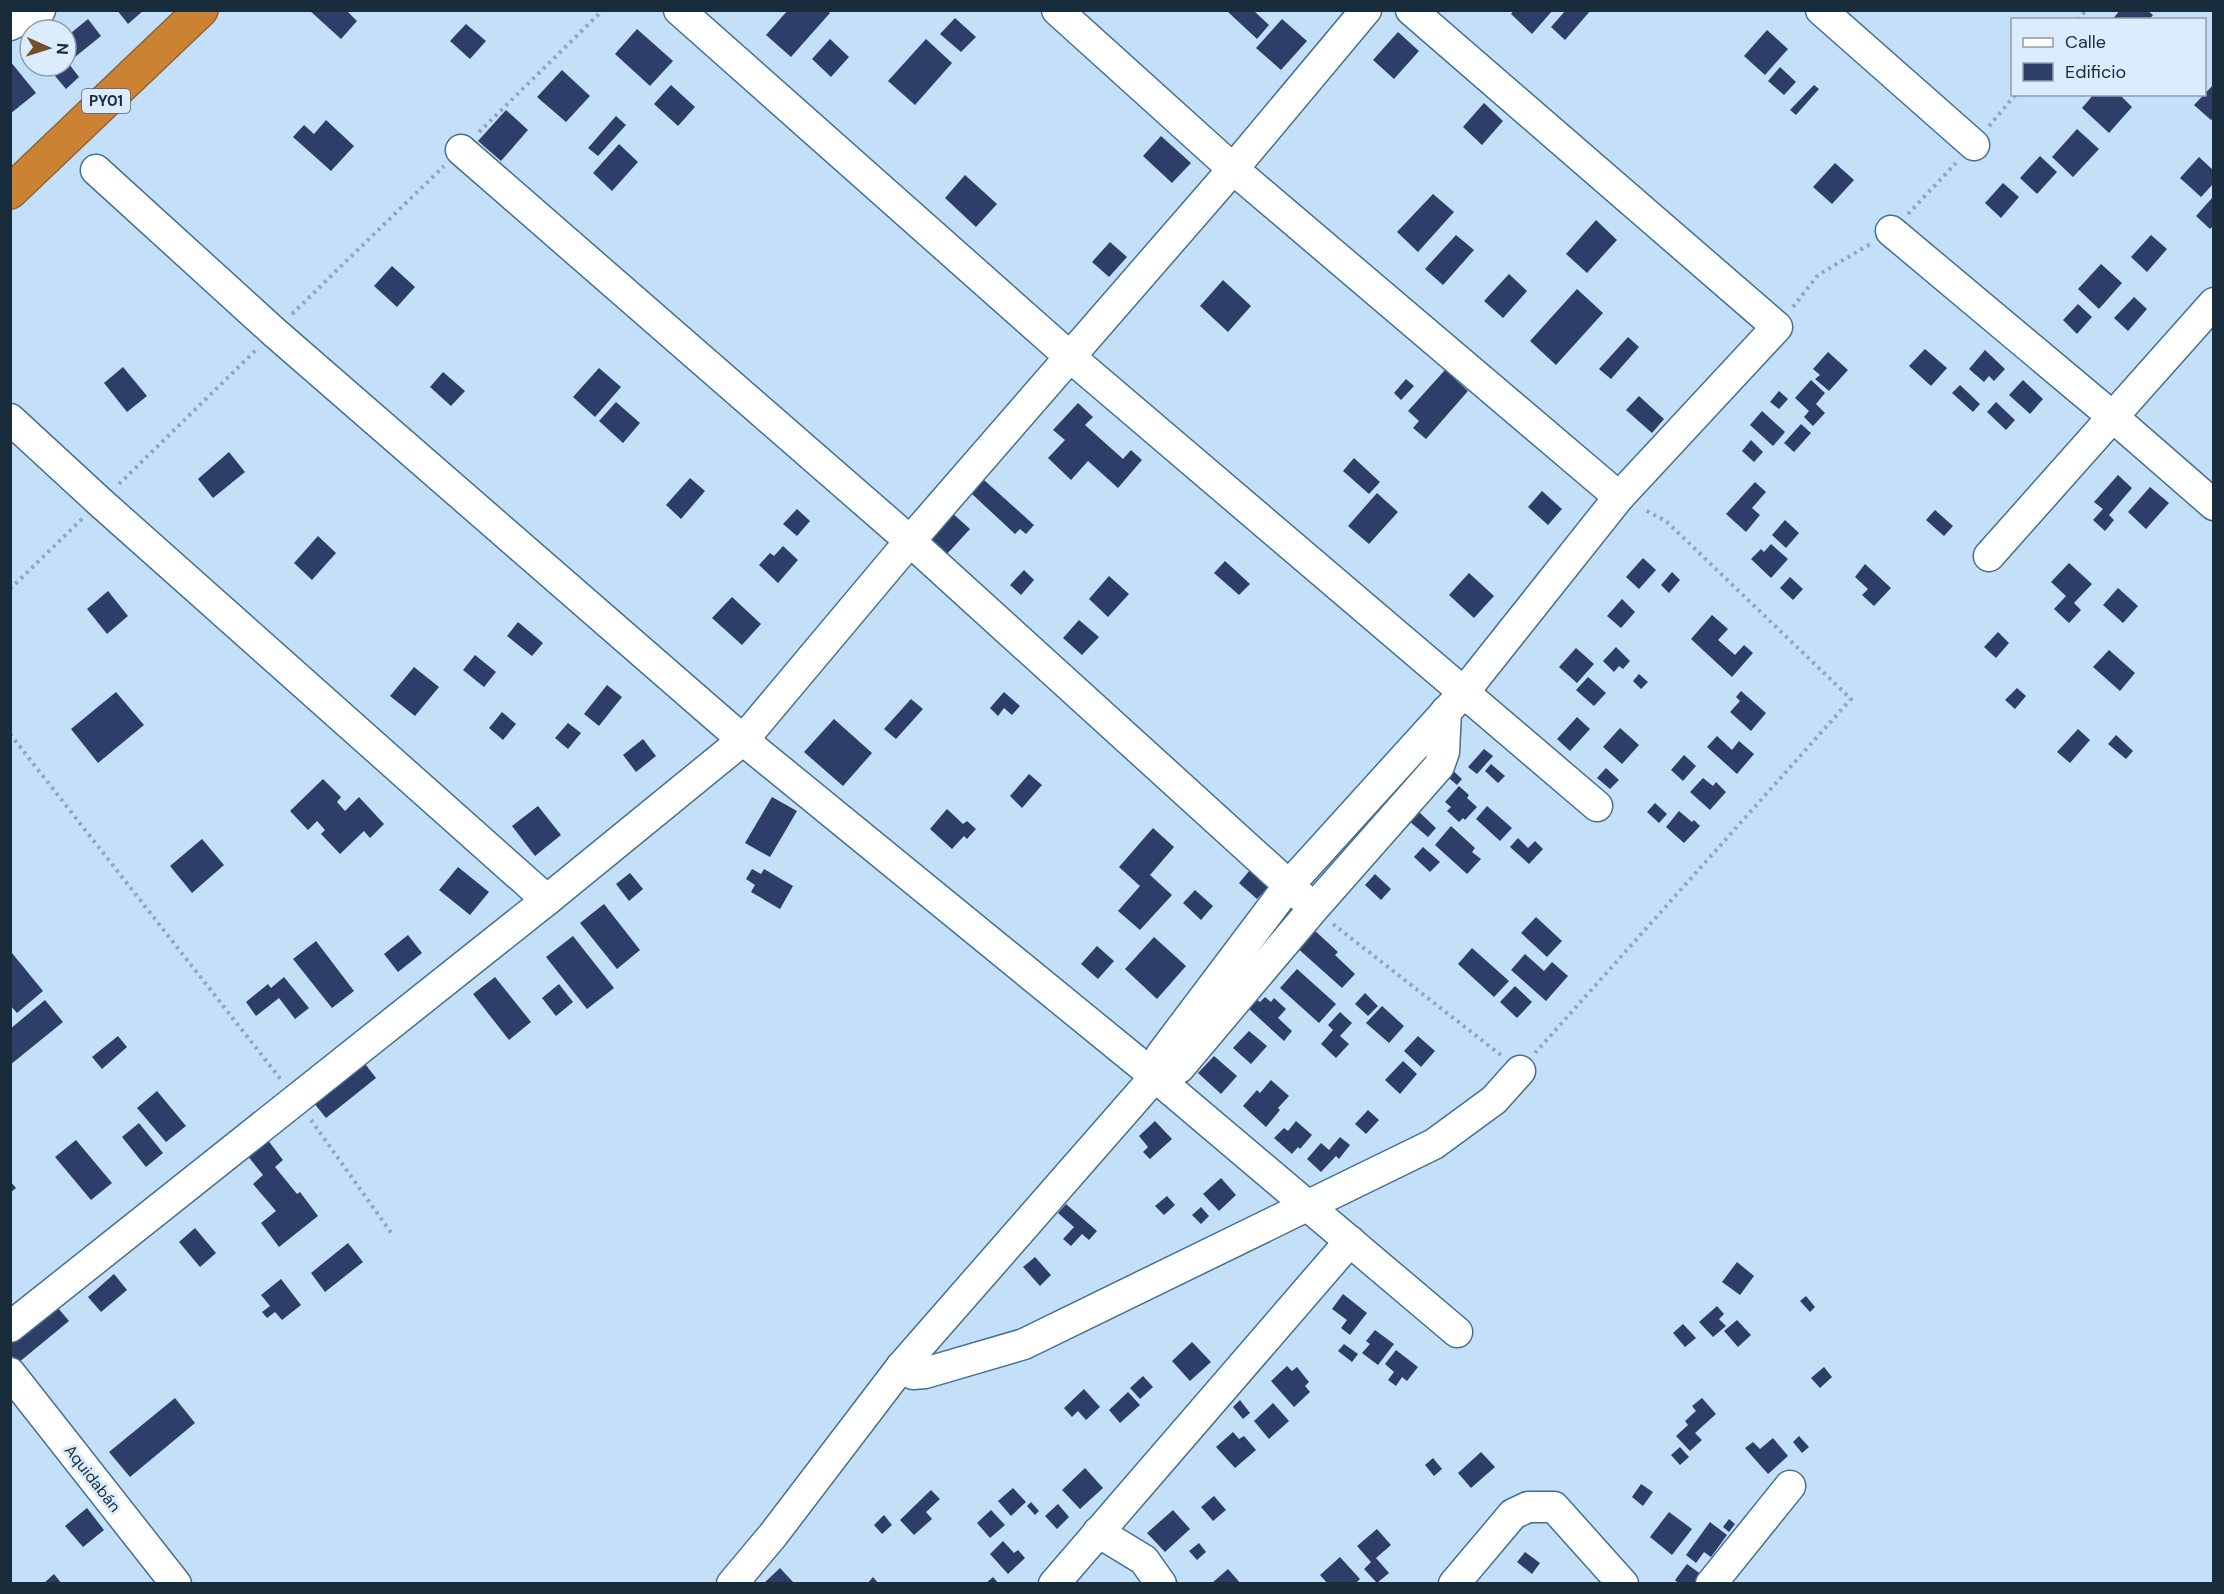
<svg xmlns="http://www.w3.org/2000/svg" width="2224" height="1594" viewBox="0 0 2224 1594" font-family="'DM Sans',sans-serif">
<rect width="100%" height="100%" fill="#c4e0f9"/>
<g fill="#2d3f68">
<path d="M117 10H144L128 24Z"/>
<path d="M309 10H346L357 21 341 39Z"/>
<path d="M788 10H827L830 13 791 57 766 35Z"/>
<path d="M1230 10H1253L1269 25 1257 39 1228 12Z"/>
<path d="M1514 10H1553L1532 34 1511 14Z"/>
<path d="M1566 10H1591L1565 40 1551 27Z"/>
<path d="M2120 10H2147L2153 15 2149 20H2112Z"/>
<path d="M955 18 976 37 961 52 940 34Z"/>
<path d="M88 19 101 36 75 57 66 46V37Z"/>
<path d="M1282 19 1307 41 1281 70 1256 48Z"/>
<path d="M466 24 486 41 470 59 450 41Z"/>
<path d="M637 29 673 61 650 86 615 54Z"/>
<path d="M1767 30 1788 49 1765 75 1744 56Z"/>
<path d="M1398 32 1419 51 1394 79 1373 60Z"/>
<path d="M830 39 849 57 831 77 812 59Z"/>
<path d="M926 39 952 63 915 105 888 81Z"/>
<path d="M10 61 36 93 10 114Z"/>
<path d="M69 64 79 77 66 89 55 76Z"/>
<path d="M1780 67 1796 82 1784 95 1768 81Z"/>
<path d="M562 70 590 96 566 122 537 97Z"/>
<path d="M2214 84V118L2211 120 2194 105Z"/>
<path d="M671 85 695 107 678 126 654 104Z"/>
<path d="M1814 85 1819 89 1796 115 1790 110Z"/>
<path d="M2094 94H2119L2132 107 2109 133 2082 108Z"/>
<path d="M1484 103 1503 121 1482 145 1463 127Z"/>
<path d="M506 110 528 130 501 161 478 141Z"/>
<path d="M616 116 626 125 598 156 588 148Z"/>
<path d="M326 120 354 146 331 171 293 137 304 125 314 134Z"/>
<path d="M2077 129 2099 149 2073 177 2052 157Z"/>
<path d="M1161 136 1191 163 1172 183 1143 156Z"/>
<path d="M619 144 638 162 612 191 593 173Z"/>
<path d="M2040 156 2057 172 2037 194 2020 178Z"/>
<path d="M2199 157 2214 171V183L2201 197 2180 178Z"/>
<path d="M1835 163 1854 180 1832 204 1813 187Z"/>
<path d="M965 175 997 204 976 227 945 198Z"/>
<path d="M2003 183 2019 197 2001 218 1985 203Z"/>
<path d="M1433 194 1454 212 1418 252 1397 232Z"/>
<path d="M2212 198 2214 225 2210 229 2196 216Z"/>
<path d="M1596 220 1617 240 1587 273 1566 254Z"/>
<path d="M1456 235 1474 250 1443 285 1425 269Z"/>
<path d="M2151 235 2167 249 2147 272 2131 257Z"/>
<path d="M1110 242 1127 257 1109 277 1092 262Z"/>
<path d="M2101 264 2122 283 2099 309 2078 289Z"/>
<path d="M392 266 415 287 397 307 374 286Z"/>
<path d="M1509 274 1527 291 1503 318 1484 301Z"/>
<path d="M1223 280 1251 306 1228 332 1200 306Z"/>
<path d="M1577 289 1603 313 1556 365 1530 341Z"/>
<path d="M2134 297 2147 309 2128 331 2114 318Z"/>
<path d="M2078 304 2092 317 2077 334 2063 320Z"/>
<path d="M1628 337 1639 347 1611 379 1599 369Z"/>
<path d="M1925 349 1947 368 1931 386 1909 366Z"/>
<path d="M1985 350 2005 369 1994 381 1989 376 1984 382 1969 369Z"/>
<path d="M1828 352 1848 370 1829 391 1815 379 1820 375 1813 369Z"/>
<path d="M123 367 147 396 127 412 104 383Z"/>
<path d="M599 368 621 387 595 417 573 397Z"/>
<path d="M1445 370 1468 391 1426 439 1413 428 1419 421 1408 411Z"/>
<path d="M443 372 465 391 451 406 430 387Z"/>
<path d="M1406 379 1414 386 1401 400 1394 393Z"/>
<path d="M1811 380 1825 393 1816 404 1825 413 1813 426 1804 417 1809 411 1795 398Z"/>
<path d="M2023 380 2043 399 2030 414 2009 395Z"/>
<path d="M1960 385 1980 404 1973 412 1952 393Z"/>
<path d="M1779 391 1788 399 1779 409 1770 402Z"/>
<path d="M1639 396 1664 419 1652 433 1626 410Z"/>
<path d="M616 402 640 423 623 443 599 421Z"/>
<path d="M1996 402 2015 420 2006 430 1987 412Z"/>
<path d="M1078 403 1093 417 1085 425 1123 459 1131 450 1142 460 1118 488 1088 461 1071 480 1048 458 1065 440 1053 430Z"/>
<path d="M1762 411 1785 432 1773 446 1750 425Z"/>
<path d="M1801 424 1811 433 1794 452 1784 443Z"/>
<path d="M1751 440 1763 452 1754 462 1742 451Z"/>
<path d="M229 452 245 472 213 498 198 479Z"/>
<path d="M1354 458 1380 482 1369 494 1343 471Z"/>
<path d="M2118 475 2132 488 2109 515 2114 520 2105 531 2093 520 2103 509 2094 502Z"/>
<path d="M690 478 705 491 681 519 666 505Z"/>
<path d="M984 480 1034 525 1026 534 1020 529 1015 534 972 494Z"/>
<path d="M1755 482 1766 492 1752 508 1760 515 1746 532 1726 514Z"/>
<path d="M2150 487 2169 503 2146 529 2128 512Z"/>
<path d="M1542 491 1562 509 1548 525 1528 507Z"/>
<path d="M1377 493 1398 512 1369 544 1348 526Z"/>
<path d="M797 509 810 521 797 536 783 524Z"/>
<path d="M1935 510 1953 526 1944 536 1926 520Z"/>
<path d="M951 512 970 529 947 554 928 537Z"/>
<path d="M1785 520 1799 533 1786 548 1772 535Z"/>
<path d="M318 536 336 553 312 580 294 563Z"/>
<path d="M1771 544 1788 559 1771 578 1751 559 1761 549 1764 552Z"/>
<path d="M783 546 798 560 778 583 759 565 770 553 774 556Z"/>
<path d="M1643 558 1656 570 1639 589 1626 577Z"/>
<path d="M1225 561 1250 584 1239 595 1214 573Z"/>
<path d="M2069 563 2092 584 2074 603 2081 610 2069 623 2054 609 2066 596 2051 582Z"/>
<path d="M1865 564 1891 588 1874 606 1862 595 1868 589 1855 577Z"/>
<path d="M1024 570 1034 580 1021 595 1010 585Z"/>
<path d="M1672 572 1680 580 1669 593 1661 585Z"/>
<path d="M1469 573 1494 596 1474 618 1449 595Z"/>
<path d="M1109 576 1129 594 1108 617 1089 599Z"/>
<path d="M1790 577 1803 589 1793 600 1780 588Z"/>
<path d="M2118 588 2138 606 2123 623 2103 605Z"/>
<path d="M108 591 128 616 107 634 87 609Z"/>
<path d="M732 597 761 624 742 645 712 618Z"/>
<path d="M1622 599 1635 612 1621 628 1607 616Z"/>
<path d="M1712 615 1728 629 1718 640 1735 655 1744 645 1753 653 1732 677 1691 639Z"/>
<path d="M1079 620 1099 637 1082 655 1063 638Z"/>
<path d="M518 622 543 643 532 656 507 636Z"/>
<path d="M1998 632 2009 643 1996 658 1984 647Z"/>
<path d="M1616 647 1630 661 1623 669 1619 666 1614 672 1603 661Z"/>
<path d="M1576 648 1594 664 1577 683 1559 667Z"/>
<path d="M2109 650 2135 673 2120 691 2093 667Z"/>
<path d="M475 655 496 672 484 687 463 670Z"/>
<path d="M414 667 439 687 415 716 390 696Z"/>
<path d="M1639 674 1648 682 1641 689 1633 681Z"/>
<path d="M1588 677 1606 693 1594 706 1576 690Z"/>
<path d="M607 685 622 697 599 726 584 714Z"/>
<path d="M2017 688 2026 696 2015 709 2005 700Z"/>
<path d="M1741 691 1766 713 1751 731 1730 712 1740 701 1736 697Z"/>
<path d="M116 692 144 725 98 763 71 729Z"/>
<path d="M1004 692 1020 706 1012 715 1004 708 998 716 990 708Z"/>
<path d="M911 699 923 709 896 739 884 729Z"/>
<path d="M502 712 516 724 503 740 489 728Z"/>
<path d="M1577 717 1590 729 1570 751 1557 739Z"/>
<path d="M834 719 872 753 843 786 804 752Z"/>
<path d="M568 723 581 733 568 749 555 738Z"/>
<path d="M1620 728 1639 745 1622 764 1603 747Z"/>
<path d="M2078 729 2090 740 2070 763 2057 752Z"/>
<path d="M2116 735 2133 751 2126 759 2108 744Z"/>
<path d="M1717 736 1732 750 1739 741 1754 754 1737 774 1707 747Z"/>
<path d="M643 739 656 756 636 772 623 755Z"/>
<path d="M1484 749 1493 756 1477 774 1468 767Z"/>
<path d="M1684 755 1696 766 1683 781 1671 770Z"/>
<path d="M1491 764 1505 776 1498 783 1485 771Z"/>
<path d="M1449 767 1462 779 1457 785 1443 773Z"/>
<path d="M1606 768 1619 780 1610 789 1597 778Z"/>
<path d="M1029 774 1042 785 1022 808 1010 796Z"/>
<path d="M1703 778 1713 786 1716 782 1726 792 1710 810 1690 792Z"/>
<path d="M323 779 341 797 337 802 345 811 359 797 384 824 370 838 364 831 340 854 321 834 325 830 317 821 308 830 290 811Z"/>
<path d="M1459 786 1469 795 1467 798 1477 807 1465 820 1463 818 1459 822 1447 811 1451 807 1445 802Z"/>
<path d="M772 797 797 811 770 857 745 843Z"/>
<path d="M1655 803 1667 814 1659 823 1647 812Z"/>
<path d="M538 806 561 835 535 856 512 826Z"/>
<path d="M1487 806 1512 828 1500 841 1476 819Z"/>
<path d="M947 809 963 824 967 821 976 829 967 839 964 836 952 849 930 829Z"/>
<path d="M1418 811 1436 828 1428 837 1409 821Z"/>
<path d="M1679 811 1692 822 1694 820 1700 826 1684 843 1666 827Z"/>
<path d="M1451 826 1475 848 1472 852 1481 859 1467 874 1435 845Z"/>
<path d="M1153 828 1174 847 1150 875 1172 895 1140 930 1118 911 1140 886 1119 867Z"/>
<path d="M1518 838 1528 848 1535 841 1543 849 1529 864 1510 847Z"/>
<path d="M202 839 224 865 192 893 170 866Z"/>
<path d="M1423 847 1440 862 1430 872 1414 857Z"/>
<path d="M458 867 489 892 470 915 439 890Z"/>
<path d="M752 869 761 874 764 869 793 886 780 909 751 892 755 885 746 879Z"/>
<path d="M1250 870 1268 887 1257 899 1239 883Z"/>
<path d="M630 873 643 889 629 901 616 884Z"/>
<path d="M1375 874 1391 889 1381 900 1365 885Z"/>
<path d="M1195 890 1213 906 1201 920 1183 903Z"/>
<path d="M604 904 640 950 617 969 580 923Z"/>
<path d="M1536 917 1562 941 1547 957 1521 933Z"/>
<path d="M1312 928 1338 952 1335 955 1355 974 1342 988 1295 946Z"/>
<path d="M408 935 422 953 398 972 384 954Z"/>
<path d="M573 936 614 988 587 1009 546 957Z"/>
<path d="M1154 937 1186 966 1157 999 1125 969Z"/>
<path d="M316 941 354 991 332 1008 293 959Z"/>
<path d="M1097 946 1114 961 1098 979 1081 964Z"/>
<path d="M1472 948 1509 981 1494 997 1458 964Z"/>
<path d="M12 953 43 991 17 1013 10 1005V955Z"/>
<path d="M1525 954 1544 971 1552 962 1568 976 1546 1001 1511 970Z"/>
<path d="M1297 969 1336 1004 1319 1023 1280 988Z"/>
<path d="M284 977 309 1008 295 1019 279 998 256 1016 246 1002 268 984 271 988Z"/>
<path d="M495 977 531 1022 509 1040 473 994Z"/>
<path d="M559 984 573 1002 556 1016 542 998Z"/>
<path d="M1515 986 1532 1002 1517 1018 1500 1002Z"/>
<path d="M1365 993 1378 1006 1368 1016 1355 1004Z"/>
<path d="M1265 997 1271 1002 1274 998 1286 1009 1278 1018 1292 1031 1284 1041 1248 1008 1256 999 1260 1002Z"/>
<path d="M45 1000 63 1022 10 1065V1029Z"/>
<path d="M1382 1006 1404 1026 1389 1043 1366 1023Z"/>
<path d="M1340 1012 1352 1023 1340 1036 1349 1044 1336 1058 1321 1044 1333 1030 1328 1025Z"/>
<path d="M1249 1031 1267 1046 1251 1064 1233 1048Z"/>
<path d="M118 1036 127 1047 102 1069 92 1057Z"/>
<path d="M1418 1036 1435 1051 1421 1067 1404 1051Z"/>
<path d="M359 1056 376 1078 326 1118 309 1097Z"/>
<path d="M1214 1056 1237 1076 1221 1094 1198 1073Z"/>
<path d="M1403 1061 1417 1074 1400 1094 1385 1080Z"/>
<path d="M1271 1080 1289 1096 1278 1108 1280 1110 1266 1127 1243 1106 1257 1090 1260 1093Z"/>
<path d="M157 1091 186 1126 166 1142 137 1108Z"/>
<path d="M1368 1110 1379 1120 1366 1134 1355 1124Z"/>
<path d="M1155 1121 1172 1139 1150 1159 1143 1152 1148 1147 1139 1136Z"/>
<path d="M1296 1121 1312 1135 1300 1149 1298 1147 1292 1154 1274 1138 1284 1128 1288 1131Z"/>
<path d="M139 1123 163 1153 146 1167 122 1137Z"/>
<path d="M1340 1137 1350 1145 1339 1159 1336 1156 1321 1172 1307 1159 1321 1143 1329 1150Z"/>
<path d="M267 1139 283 1160 275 1167 297 1194 300 1192 318 1216 279 1247 261 1223 276 1211 253 1184 263 1175 247 1155Z"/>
<path d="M76 1140 112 1183 91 1200 55 1157Z"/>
<path d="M1221 1178 1236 1195 1219 1211 1203 1194Z"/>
<path d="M10 1181 16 1188 10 1193Z"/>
<path d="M1167 1196 1175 1205 1164 1215 1155 1206Z"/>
<path d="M1066 1204 1097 1231 1089 1240 1082 1234 1071 1246 1063 1239 1074 1227 1058 1213Z"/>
<path d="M1201 1207 1209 1216 1201 1224 1192 1215Z"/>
<path d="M195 1228 216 1253 200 1267 179 1242Z"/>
<path d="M348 1243 363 1262 325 1292 311 1273Z"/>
<path d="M1035 1257 1051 1275 1040 1286 1023 1267Z"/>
<path d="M1737 1262 1754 1276 1740 1295 1722 1282Z"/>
<path d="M114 1274 127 1290 101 1312 88 1297Z"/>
<path d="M281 1279 301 1305 282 1320 275 1312 267 1318 262 1312 270 1306 261 1295Z"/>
<path d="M1343 1294 1367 1313 1350 1335 1341 1328 1347 1320 1332 1309Z"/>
<path d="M1806 1296 1815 1307 1810 1312 1800 1301Z"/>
<path d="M52 1301 69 1321 18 1363 10 1354V1335Z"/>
<path d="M1717 1306 1724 1314 1719 1319 1726 1326 1713 1337 1699 1322Z"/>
<path d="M1737 1320 1751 1335 1738 1347 1724 1331Z"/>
<path d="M1683 1324 1696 1338 1685 1347 1673 1333Z"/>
<path d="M1375 1330 1394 1344 1378 1365 1362 1353 1370 1344 1366 1341Z"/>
<path d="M1192 1342 1211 1362 1190 1381 1172 1361Z"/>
<path d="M1344 1344 1358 1354 1352 1362 1338 1351Z"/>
<path d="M1396 1350 1418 1367 1407 1381 1402 1377 1396 1386 1388 1380 1394 1372 1385 1364Z"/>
<path d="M1287 1366 1292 1371 1297 1367 1309 1382 1305 1386 1310 1392 1294 1407 1271 1381Z"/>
<path d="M1824 1367 1832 1377 1820 1388 1811 1378Z"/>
<path d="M1143 1376 1153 1387 1140 1399 1130 1388Z"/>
<path d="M1084 1389 1100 1407 1086 1420 1078 1411 1072 1417 1064 1408Z"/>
<path d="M1128 1392 1140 1405 1120 1423 1109 1410Z"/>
<path d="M175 1398 195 1423 130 1477 109 1452Z"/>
<path d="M1702 1398 1716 1414 1695 1433 1702 1440 1690 1451 1676 1436 1688 1425 1685 1421 1696 1411 1692 1406Z"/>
<path d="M1240 1400 1250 1413 1243 1419 1233 1407Z"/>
<path d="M1273 1403 1289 1421 1269 1439 1254 1421Z"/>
<path d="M1233 1432 1239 1439 1244 1436 1256 1450 1235 1468 1216 1447Z"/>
<path d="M1799 1436 1809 1447 1802 1453 1793 1442Z"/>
<path d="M1773 1438 1788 1456 1768 1474 1745 1448 1753 1442 1760 1449Z"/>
<path d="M1680 1447 1689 1457 1680 1465 1671 1455Z"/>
<path d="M1481 1452 1495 1467 1471 1488 1458 1473Z"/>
<path d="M1433 1458 1442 1469 1434 1476 1425 1465Z"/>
<path d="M1085 1468 1103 1488 1080 1509 1062 1490Z"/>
<path d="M1641 1484 1653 1492 1643 1506 1632 1497Z"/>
<path d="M1013 1488 1026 1502 1011 1516 998 1501Z"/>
<path d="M931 1490 940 1499 926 1512 932 1519 914 1535 900 1520Z"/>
<path d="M1214 1496 1226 1510 1213 1521 1201 1507Z"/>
<path d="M1031 1502 1039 1511 1035 1515 1027 1506Z"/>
<path d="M1058 1504 1069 1517 1057 1529 1045 1516Z"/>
<path d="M87 1508 104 1530 83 1547 65 1526Z"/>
<path d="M991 1510 1005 1525 990 1538 977 1523Z"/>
<path d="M1173 1510 1190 1529 1165 1552 1147 1533Z"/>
<path d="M1669 1512 1692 1529 1672 1555 1650 1537Z"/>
<path d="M884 1515 892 1525 882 1534 874 1525Z"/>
<path d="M1729 1519 1735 1524 1729 1532 1723 1527Z"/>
<path d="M1710 1522 1727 1535 1711 1557 1704 1552 1696 1563 1686 1555Z"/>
<path d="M1377 1529 1391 1545 1376 1558 1389 1573 1377 1583 1364 1569 1371 1562 1357 1546Z"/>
<path d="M1003 1541 1014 1553 1018 1550 1025 1558 1008 1574 990 1554Z"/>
<path d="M1199 1543 1206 1552 1197 1560 1189 1551Z"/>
<path d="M1525 1552 1540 1563 1532 1574 1517 1562Z"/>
<path d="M1340 1557 1360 1579 1355 1584H1328L1320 1575Z"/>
<path d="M1687 1564 1706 1578 1702 1584H1679L1675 1580Z"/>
<path d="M780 1568 793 1582 791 1584H763Z"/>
<path d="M1228 1569 1241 1584H1211Z"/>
<path d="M54 1574 62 1584H43Z"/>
<path d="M873 1577 879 1584H867Z"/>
<path d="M993 1577 999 1584H985Z"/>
</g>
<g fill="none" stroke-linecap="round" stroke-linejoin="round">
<g stroke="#436f92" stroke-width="33">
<g id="minor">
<path d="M679 10 1069 356 1597 806"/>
<path d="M1057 10 1233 169 1619 497"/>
<path d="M1821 10 1974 145"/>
<path d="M10 25 40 10"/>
<path d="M461 150 910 541 1304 899"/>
<path d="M96 170 274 332 743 740 1146 1069 1457 1332"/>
<path d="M1891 231 2113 417 2214 505"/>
<path d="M10 419 100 502 547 900"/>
<path d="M1989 556 2214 303"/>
<path d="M1159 1072 1161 1055 1289 885 1464 692 1619 497 1777 327 1411 10"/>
<path d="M10 1327 547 900 743 740 910 541 1233 169 1366 10"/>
<path d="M901 1367 913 1374 925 1373 1024 1344 1434 1144 1494 1100 1520 1071"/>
<path d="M10 1373 176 1584"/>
<path d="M1098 1532 1144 1560 1161 1584"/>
<path d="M732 1584 773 1535 901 1367 1159 1072 1166 1073 1179 1068 1313 909 1439 766 1444 752 1446 711"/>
<path d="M1054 1584 1350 1241"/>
<path d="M1454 1584 1513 1514 1528 1507H1554L1623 1584"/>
<path d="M1711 1584 1790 1486"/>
</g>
</g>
<g stroke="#8d6536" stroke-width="36">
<path id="highway" d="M10 192 201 10"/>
</g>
<g stroke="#8ea7bd" stroke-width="4" stroke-dasharray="3 4.5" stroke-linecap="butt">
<path d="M2078 20 2086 10"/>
<path d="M1989 126 2016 94"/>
<path d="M479 132 603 10"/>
<path d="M1908 214 1956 163"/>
<path d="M1793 307 1818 275 1872 243"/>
<path d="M292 314 444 166"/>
<path d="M119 484 257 349"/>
<path d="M10 589 83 518"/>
<path d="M10 734 282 1081"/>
<path d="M1333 924 1502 1056"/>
<path d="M1535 1053 1851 699 1666 521 1643 509"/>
<path d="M311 1120 392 1234"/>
</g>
<use href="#minor" stroke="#fff" stroke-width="30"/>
<use href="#highway" stroke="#cb8333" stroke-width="33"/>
</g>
<g text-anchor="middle" stroke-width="6" stroke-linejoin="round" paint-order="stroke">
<rect fill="#daecfd" stroke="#536675" stroke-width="1.5" x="82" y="89" width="48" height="24" rx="4.5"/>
<g font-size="15" font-weight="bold" fill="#192c3b">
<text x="106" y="106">PY01</text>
</g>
<g font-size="16" fill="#192c3b" stroke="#daecfd">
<text transform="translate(93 1478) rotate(52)" y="6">Aquidabán</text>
</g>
</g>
<rect width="2224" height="1594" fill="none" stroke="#192c3b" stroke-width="24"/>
<rect x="2011" y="18" width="195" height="78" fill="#daecfd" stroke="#8d9faf" stroke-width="1.5"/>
<rect x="2023" y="38" width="30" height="9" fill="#ffffff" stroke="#8d9faf" stroke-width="1.5"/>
<text x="2065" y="48" font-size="18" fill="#192c3b">Calle</text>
<rect x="2023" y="63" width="30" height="18" fill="#2d3f68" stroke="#8d9faf" stroke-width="1.5"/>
<text x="2065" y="78" font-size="18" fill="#192c3b">Edificio</text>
<g transform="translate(48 48) rotate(93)"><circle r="28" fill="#daecfd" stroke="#8d9faf" stroke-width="1.5"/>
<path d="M0-4.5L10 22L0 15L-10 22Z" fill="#744f2a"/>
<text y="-9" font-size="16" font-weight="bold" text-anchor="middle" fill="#192c3b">N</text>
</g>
</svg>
